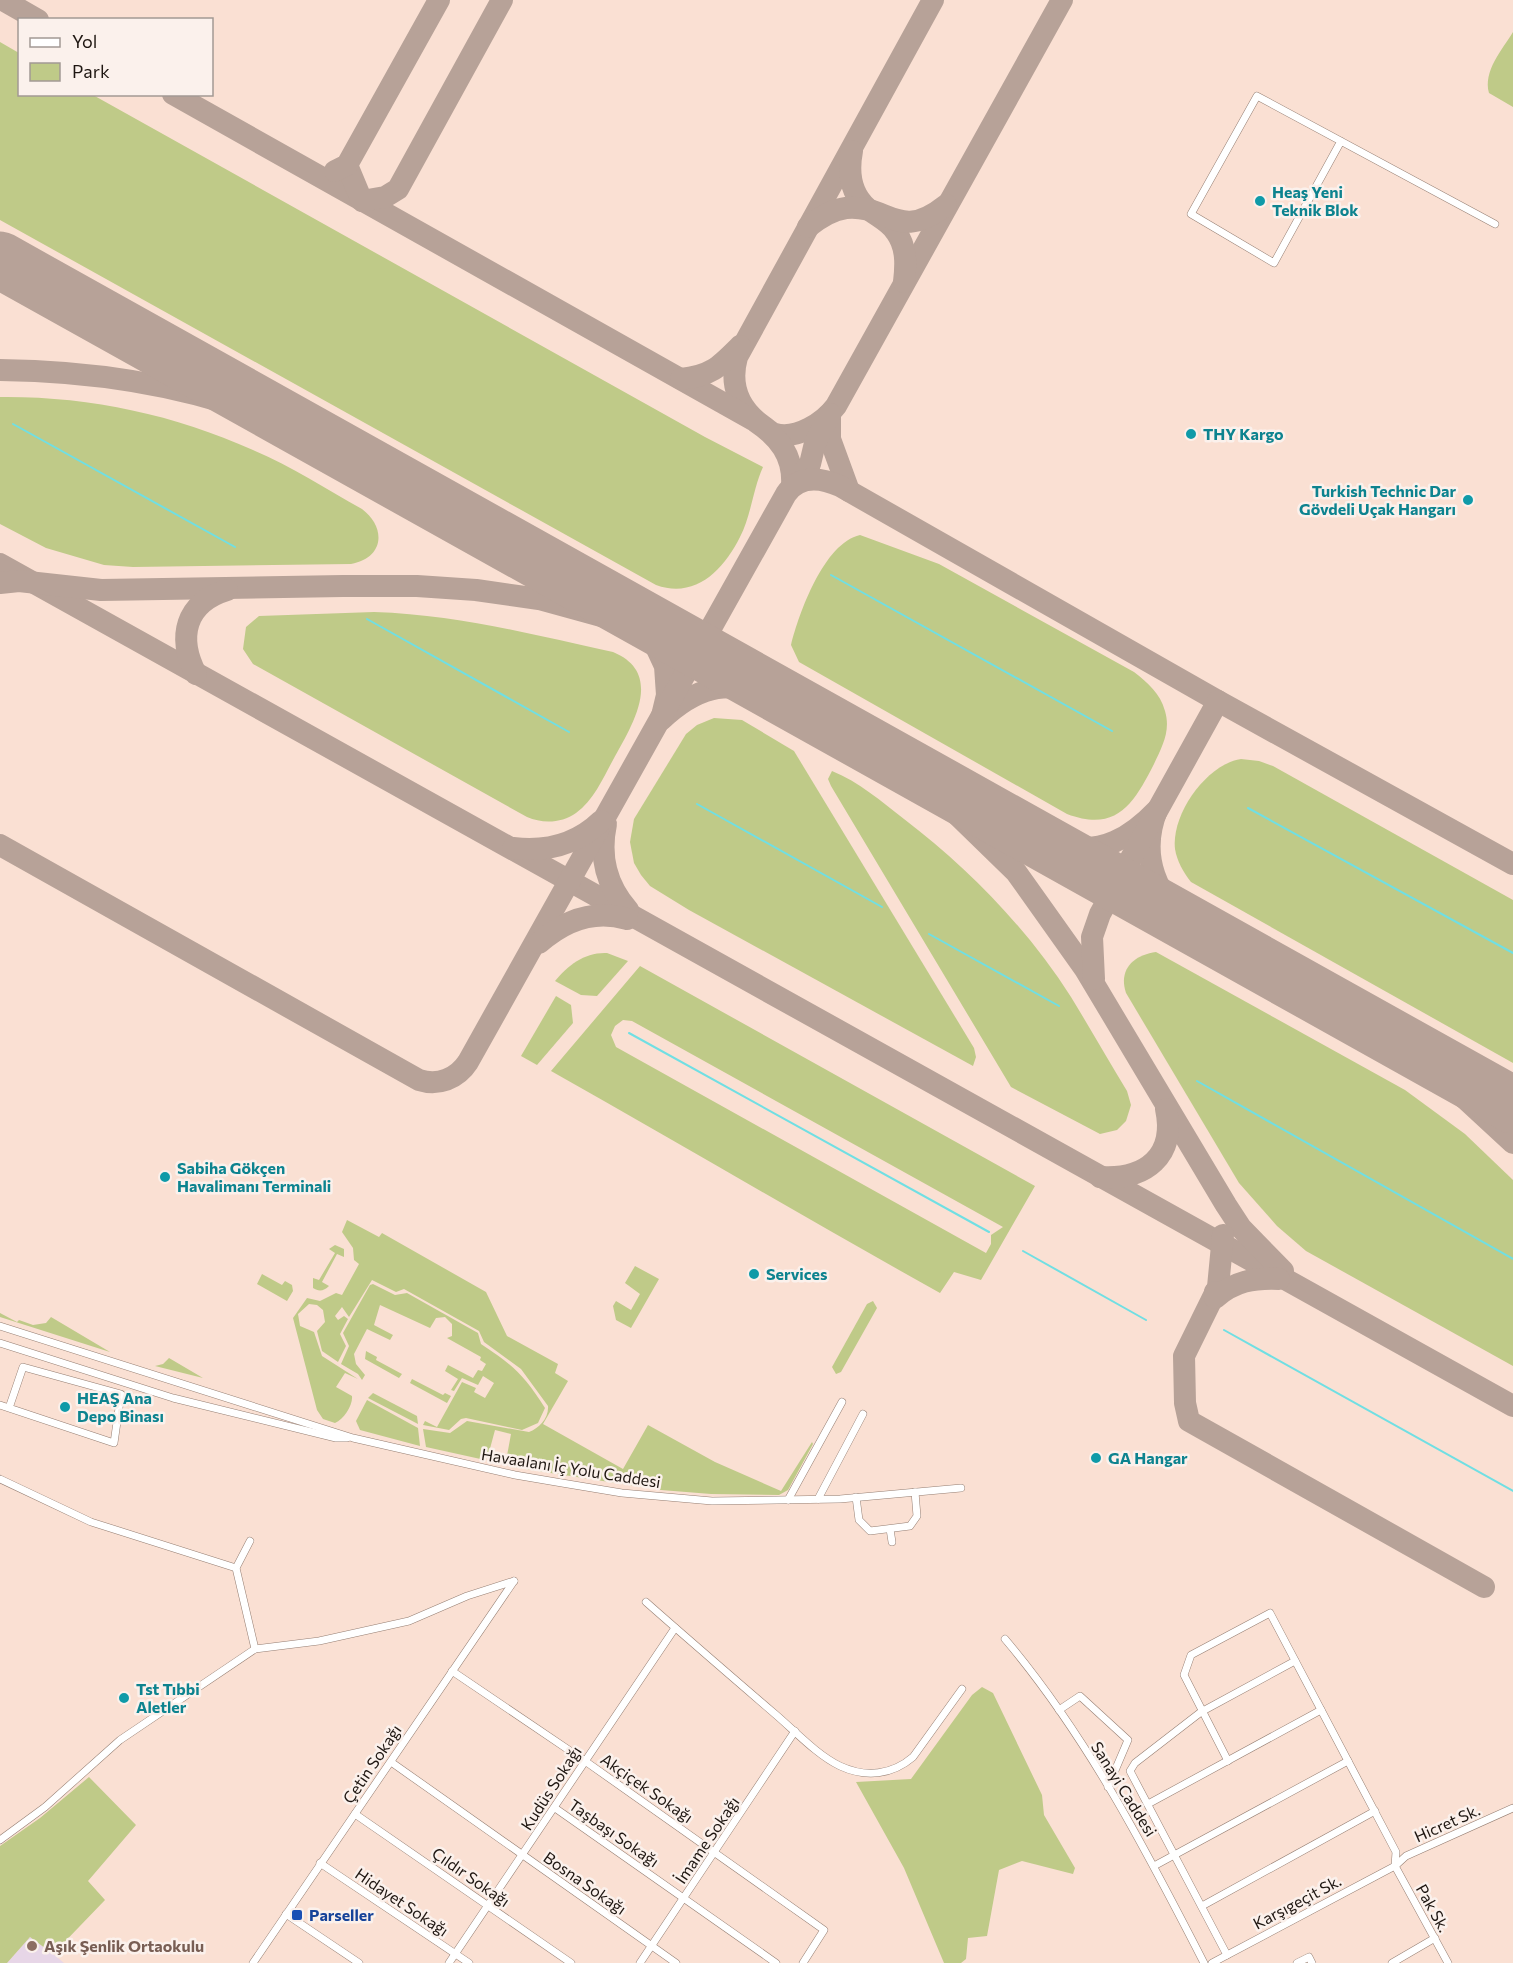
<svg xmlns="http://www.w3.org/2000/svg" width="1513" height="1963" viewBox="0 0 1513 1963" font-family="Commissioner,sans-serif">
<rect width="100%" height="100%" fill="#fae0d3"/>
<path fill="#e7d6e7" d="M30 1937 53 1954 64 1963H7Z"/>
<g fill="#bfca88" fill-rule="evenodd">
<path d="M1513 32V107L1489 93C1483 71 1502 50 1513 32Z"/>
<path d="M0 42 19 53 20 94 93 95 705 437 763 467C753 489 751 516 740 537 723 571 695 599 656 585L0 220Z"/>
<path d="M0 397C87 396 173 414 253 450 291 466 326 489 362 509 386 527 385 558 351 564L133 567 104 565 46 548 0 524Z"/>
<path d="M860 535 939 564 1134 672C1148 683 1160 693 1165 711 1171 731 1162 747 1154 764 1134 803 1117 833 1067 814L799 662 791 645C799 613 824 543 860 535Z"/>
<path d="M374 612C460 615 530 634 613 652 666 674 631 727 613 760 603 778 594 800 576 813 562 823 543 824 527 817L253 664 243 649 246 627 259 616Z"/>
<path d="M714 718 742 720 794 751 974 1048 976 1057 973 1066 689 910 650 886 641 875 634 863 630 842 634 819 686 734 697 725Z"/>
<path d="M1241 759 1259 761 1273 766 1513 900V1063L1191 882C1183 872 1177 861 1175 849 1171 814 1207 764 1241 759Z"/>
<path d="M832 771C859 782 881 801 904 819 968 868 1027 928 1071 997 1090 1028 1108 1060 1127 1091L1131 1105 1126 1121 1117 1130 1100 1134 1011 1087 831 786 828 779Z"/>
<path d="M1156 952 1405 1090 1465 1134 1513 1180V1366L1306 1251 1277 1226 1239 1183 1126 993C1118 969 1134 955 1156 952Z"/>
<path d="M607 953 628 961 597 996 581 995 555 981C568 965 585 952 607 953Z"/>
<path d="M640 966 1035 1186 981 1280 954 1272 940 1293C809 1220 681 1144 551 1071ZM623 1020 632 1021 1003 1227 991 1235V1244L986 1253 616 1047 611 1035 615 1026Z"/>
<path d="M556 996 571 1005 573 1023 537 1065 521 1056Z"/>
<path d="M347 1220 379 1237 382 1233 486 1292 507 1336 558 1364 555 1373 568 1381 543 1424 623 1469 648 1425 715 1462 781 1491 812 1442 813 1444 788 1490 779 1495 711 1494 661 1490 512 1467 506 1461 511 1434 495 1430 488 1456 485 1460 426 1447 423 1429 450 1433 467 1421 529 1432C539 1428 549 1418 548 1406L521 1369 484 1342 479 1331 404 1289 396 1292 372 1280 349 1317 342 1307 335 1316 338 1320 344 1316 348 1319 340 1334 346 1346 338 1362 322 1351 317 1331 325 1322 323 1310 317 1305 309 1304 298 1314 300 1326 314 1332 322 1356 358 1379 345 1373 336 1387 352 1396C353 1405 344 1419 335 1423L323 1419 317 1410 293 1318 307 1298 320 1301 336 1293 342 1295 359 1264 354 1260 353 1248 342 1232Z"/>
<path d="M335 1245 344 1249V1257L337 1254 322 1282 329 1286C324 1291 319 1292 313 1288V1278L319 1280 335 1253 329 1249Z"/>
<path d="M635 1266 659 1279 631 1328 616 1320 613 1306 616 1301 631 1310 640 1294 625 1283Z"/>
<path d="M262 1274 282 1285 285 1281 292 1285 293 1291 287 1301 257 1284Z"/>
<path d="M373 1284 395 1295 407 1293 478 1333 481 1344C513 1365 524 1375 545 1408L538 1423 522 1430 466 1418 461 1419 449 1430 423 1425 425 1421 437 1427 462 1382 476 1388 474 1392 485 1398 494 1383 483 1376 478 1385 462 1378 454 1391 451 1390 458 1379 445 1371 448 1365 473 1378 478 1370 482 1371 486 1364 480 1360 481 1357 447 1338 452 1336V1324L445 1317 436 1318 430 1328 380 1305 374 1325 393 1335 390 1340 367 1329 354 1354 356 1364 365 1375 362 1380 358 1374 341 1364 349 1346 343 1333 370 1285Z"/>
<path d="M873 1301 877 1308 841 1372 836 1374 832 1367 867 1304Z"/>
<path d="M0 1313 17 1322 19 1320 33 1325 46 1323 51 1317 110 1352 0 1317Z"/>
<path d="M366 1351 377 1357 376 1360 402 1374 399 1378 365 1359Z"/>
<path d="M169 1358 203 1378 155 1366 163 1364Z"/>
<path d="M412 1379 443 1395 445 1393 451 1396 447 1403 410 1383Z"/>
<path d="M373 1393 417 1416 418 1424 368 1398Z"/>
<path d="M367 1400 418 1428 420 1446 360 1430 356 1421Z"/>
<path d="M982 1687 993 1693 1042 1795 1044 1815 1075 1868 1073 1874 1022 1861 999 1870 987 1936 968 1938 966 1959 961 1963H944L904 1868 856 1782 911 1779 972 1695Z"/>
<path d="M89 1777 136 1825 88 1881 105 1900 53 1954 30 1937 7 1963H0V1846L40 1818Z"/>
</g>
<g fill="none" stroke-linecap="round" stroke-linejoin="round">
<g stroke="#70dfe3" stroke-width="2">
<path d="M13 424 235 547"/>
<path d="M831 575 1112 731"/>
<path d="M367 619 569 732"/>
<path d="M697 804 882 907"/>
<path d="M1248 808 1513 953"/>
<path d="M929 934 1059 1006"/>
<path d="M629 1033 989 1232"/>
<path d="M1197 1081 1513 1259"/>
<path d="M1023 1251 1146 1320"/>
<path d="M1224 1330 1513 1491"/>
</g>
<g stroke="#b7a298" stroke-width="22">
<path d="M3 0 38 20"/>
<path d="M933 0 737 357C729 386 740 410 763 426 767 429 771 433 775 434 797 440 824 422 836 406L1062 0"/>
<path d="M173 94 755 421C779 437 794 456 792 486"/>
<path d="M852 151C848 172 850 193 867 208 876 216 889 221 896 232 907 247 906 265 904 282"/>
<path d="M347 165 362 201 385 197 398 189 502 0"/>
<path d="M335 171 347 165 439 0"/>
<path d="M808 227C819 218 831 210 846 208 889 204 898 243 946 205"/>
<path d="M0 370C88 371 174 383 257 413 300 428 340 452 381 472"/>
<path d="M681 379C711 376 719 367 740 346"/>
<path d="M830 414V439L849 491"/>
<path d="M792 486 810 464 815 443 830 414"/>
<path d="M0 564 1513 1406"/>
<path d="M0 583 19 581 101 590 343 586H417L476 590 539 599 677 637"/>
<path d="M645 623 665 666 667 695 661 720C698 685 723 683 771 690"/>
<path d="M196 674C177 637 185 603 227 590"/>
<path d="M879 749 940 798 1016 872 1085 969 1226 1205 1241 1228 1283 1271"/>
<path d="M975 803C1044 841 1091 879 1157 810 1139 855 1155 899 1196 926"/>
<path d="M606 824C599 857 606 885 628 910"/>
<path d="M0 845 419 1080C438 1086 457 1079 468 1062L786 494C799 475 820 477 840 486L1218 701 1513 864"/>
<path d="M513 848C546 852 576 845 601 821"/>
<path d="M1108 897 1124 893 1146 898"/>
<path d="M539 943C564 921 594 909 627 919"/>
<path d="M1094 979 1092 937 1100 914 1218 701"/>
<path d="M1350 1014 1447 1082 1513 1143"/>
<path d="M1100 1177C1146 1180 1176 1156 1166 1109"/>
<path d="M1223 1235 1218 1287 1184 1356 1185 1403 1189 1421 1484 1587"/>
<path d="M1215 1292V1298C1235 1281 1253 1278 1279 1279"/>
</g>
<path stroke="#b7a298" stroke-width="57" d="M0 260 1513 1105"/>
<g stroke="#957e72" stroke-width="8">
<g id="minor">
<path d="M1341 141 1274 263 1191 214 1257 96 1495 224"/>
<path d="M0 1326 353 1438 515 1475 562 1483 622 1493 712 1501 840 1499 961 1488"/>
<path d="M0 1343 173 1398 336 1438H347"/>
<path d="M0 1405 114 1443 121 1394 23 1367 9 1408"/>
<path d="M0 1479 91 1522 236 1568"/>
<path d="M856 1497 859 1520 870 1531 910 1526 917 1516 915 1492"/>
<path d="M818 1499 863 1414"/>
<path d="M788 1500 842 1402"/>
<path d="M890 1529 892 1542"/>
<path d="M250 1541 236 1568 255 1649"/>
<path d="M646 1602C689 1640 732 1677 775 1714 795 1731 817 1755 840 1766 866 1778 892 1775 913 1757L962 1689"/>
<path d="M1005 1639C1087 1736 1146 1850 1204 1963"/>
<path d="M452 1671 585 1761 824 1930 803 1963"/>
<path d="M1059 1710 1080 1696 1128 1740 1108 1787"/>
<path d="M1228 1761 1184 1675 1191 1655 1270 1613 1396 1852 1395 1866"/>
<path d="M391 1762 676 1963"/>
<path d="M1148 1804 1321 1710"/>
<path d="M555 1808 776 1963"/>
<path d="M355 1814 571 1963"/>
<path d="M0 1840 45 1807 120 1740 255 1649 319 1641 409 1621 467 1596 514 1581"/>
<path d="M320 1863 469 1963"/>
<path d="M1154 1866 1348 1761"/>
<path d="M1395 1866 1448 1963"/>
<path d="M1202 1906 1375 1811"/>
<path d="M286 1914 359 1963"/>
<path d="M1227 1955 1130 1771 1135 1763 1201 1712 1295 1661"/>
<path d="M253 1963 514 1581"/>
<path d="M449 1963 675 1628"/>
<path d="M640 1963 795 1731"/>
<path d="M1212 1963 1395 1866 1406 1856 1513 1808"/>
<path d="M1297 1963 1309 1957 1312 1963"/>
<path d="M1392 1963 1435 1938"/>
</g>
</g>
<use href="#minor" stroke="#fff" stroke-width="7"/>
</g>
<g fill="#0f9aa8" stroke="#fbf1ec" stroke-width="2">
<circle cx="1260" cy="201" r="6"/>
<circle cx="1191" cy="434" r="6"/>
<circle cx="1468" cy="500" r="6"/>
<circle cx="165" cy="1177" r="6"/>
<circle cx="754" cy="1274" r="6"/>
<circle cx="65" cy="1407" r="6"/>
<circle cx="1096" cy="1458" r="6"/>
<circle cx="124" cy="1698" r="6"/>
</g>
<rect fill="#1a4fb4" stroke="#fbf1ec" stroke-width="2" x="291" y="1909" width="12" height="12" rx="3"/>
<circle fill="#8d6e63" stroke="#fbf1ec" stroke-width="2" cx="32" cy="1946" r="6"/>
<g text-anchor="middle" stroke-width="5" stroke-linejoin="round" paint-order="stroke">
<g font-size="16" font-weight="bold" fill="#0d838f" stroke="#fbf1ec" text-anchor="start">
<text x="1272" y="198">Heaş Yeni<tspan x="1272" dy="18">Teknik Blok</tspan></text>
<text x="1203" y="440">THY Kargo</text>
<text x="1456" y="497" text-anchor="end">Turkish Technic Dar<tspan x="1456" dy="18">Gövdeli Uçak Hangarı</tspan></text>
<text x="177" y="1174">Sabiha Gökçen<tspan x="177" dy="18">Havalimanı Terminali</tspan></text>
<text x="766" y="1280">Services</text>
<text x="77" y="1404">HEAŞ Ana<tspan x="77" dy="18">Depo Binası</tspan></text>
<text x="1108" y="1464">GA Hangar</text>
<text x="136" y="1695">Tst Tıbbi<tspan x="136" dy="18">Aletler</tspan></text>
</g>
<g font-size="16" fill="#1e1611" stroke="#fbf1ec">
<text transform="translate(571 1468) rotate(9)" y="6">Havaalanı İç Yolu Caddesi</text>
<text transform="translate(372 1764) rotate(-56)" y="6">Çetin Sokağı</text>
<text transform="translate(551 1788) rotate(-57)" y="6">Kudüs Sokağı</text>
<text transform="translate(647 1788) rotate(35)" y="6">Akçiçek Sokağı</text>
<text transform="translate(1124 1789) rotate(58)" y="6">Sanayi Caddesi</text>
<text transform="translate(1447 1823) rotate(-24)" y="6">Hicret Sk.</text>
<text transform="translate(614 1833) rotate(35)" y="6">Taşbaşı Sokağı</text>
<text transform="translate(707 1840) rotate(-56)" y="6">İmame Sokağı</text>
<text transform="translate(471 1877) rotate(35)" y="6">Çıldır Sokağı</text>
<text transform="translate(585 1883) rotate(35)" y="6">Bosna Sokağı</text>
<text transform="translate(402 1902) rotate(34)" y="6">Hidayet Sokağı</text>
<text transform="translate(1297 1902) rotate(-28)" y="6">Karşıgeçit Sk.</text>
<text transform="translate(1433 1908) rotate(61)" y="6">Pak Sk.</text>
</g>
<g font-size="16" font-weight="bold" fill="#164399" stroke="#fbf1ec" text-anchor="start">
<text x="309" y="1921">Parseller</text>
</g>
<g font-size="16" font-weight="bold" fill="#785e54" stroke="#fbf1ec" text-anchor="start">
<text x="44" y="1952">Aşık Şenlik Ortaokulu</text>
</g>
</g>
<rect x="18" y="18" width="195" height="78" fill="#fbf1ec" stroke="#a39994" stroke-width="1.5"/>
<rect x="30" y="38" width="30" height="9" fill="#ffffff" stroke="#a39994" stroke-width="1.5"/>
<text x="72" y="48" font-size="18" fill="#1e1611">Yol</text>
<rect x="30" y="63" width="30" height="18" fill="#bfca88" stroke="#a39994" stroke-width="1.5"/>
<text x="72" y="78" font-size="18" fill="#1e1611">Park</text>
</svg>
